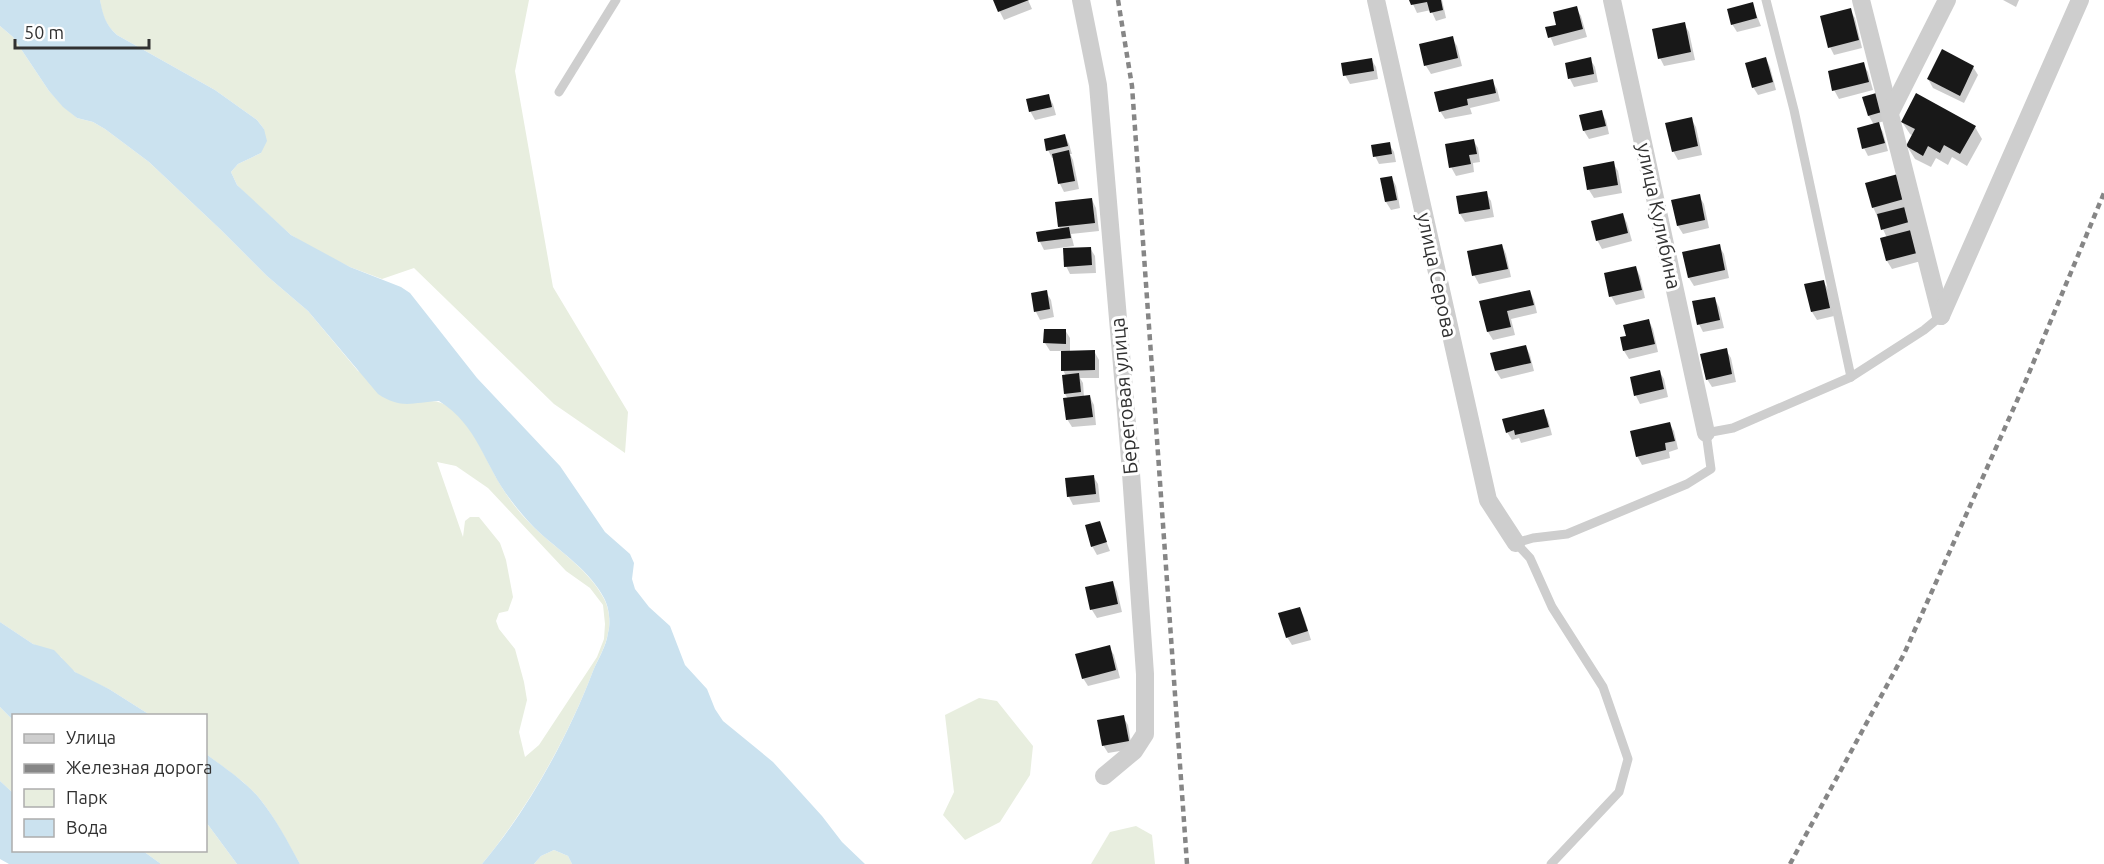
<svg xmlns="http://www.w3.org/2000/svg" width="2104" height="864" viewBox="0 0 2104 864" font-family="Ubuntu,sans-serif">
<rect width="100%" height="100%" fill="#fff"/>
<g fill="#e8eedf" fill-rule="evenodd">
<path d="M100 0H529L515 71 553 287 628 412 625 453 554 404 414 268 382 279 350 267 319 252 291 235 250 198 237 185 231 172 238 164 261 153 264 129 257 120 215 90 117 35C105 24 102 15 100 0Z"/>
<path d="M0 26 13 37 49 91 63 106 77 118 93 122 105 129 149 162 221 230 267 276 308 311 358 371 429 401C463 400 483 454 497 479 508 499 523 518 540 533 561 552 589 571 603 597 609 607 611 622 608 633 606 646 598 659 593 671 568 737 527 810 482 864H300C287 842 276 819 260 799 245 781 224 768 206 754V716L150 715 109 689 82 677 67 666 61 657 33 644 0 622ZM437 462 456 466 488 488 566 571 590 588 603 605 605 624 604 639 597 657 539 745 525 757 519 732 527 700 524 682 515 649 499 629 496 621 499 613 508 611 513 597 506 560 500 543 479 517H470L465 521 463 537Z"/>
<path d="M979 698 997 701 1033 746 1030 775 1000 822 965 840 943 815 954 792 945 715Z"/>
<path d="M0 707 13 720V793L0 781Z"/>
<path d="M206 822 237 864H161L143 851 206 850Z"/>
<path d="M1136 826 1152 835 1155 864H1091L1110 832Z"/>
<path d="M554 850 568 856 572 864H534L541 856Z"/>
</g>
<g fill="#cbe2ef">
<path d="M0 0H100C103 15 105 24 117 35L215 90 257 120 264 129 267 141 261 153 238 164 231 172 237 185 291 235 350 267 401 287 410 293 477 378 560 466 605 532 630 554 634 563 632 579 635 589 649 607 670 626 685 665 707 689 715 709 723 721 773 762 822 816 842 842 865 864H572L568 856 554 850 541 856 534 864H482C528 810 568 737 593 671 598 659 606 647 608 633 611 623 609 607 604 598 590 571 562 553 540 533 529 523 519 511 510 499 484 465 478 425 439 401 413 402 402 410 378 394L308 311 267 276 221 230 149 162 105 129 93 122 77 118 63 107 49 91 13 37 0 26Z"/>
<path d="M0 622 33 644 54 650 75 672 109 689 150 715 14 716 13 720 0 707Z"/>
<path d="M206 754C225 768 246 782 260 799 276 819 288 842 300 864H237L206 822Z"/>
<path d="M0 781 13 793 14 850 143 851 161 864H9L0 859Z"/>
</g>
<g fill="#0003">
<path d="M994 0H1028L1032 9 1004 20Z"/>
<path d="M1411 0H1442L1446 18 1436 21 1431 10 1417 13Z"/>
<path d="M2003 0H2019L2016 7Z"/>
<path d="M1752 4 1761 26 1737 32 1732 24Z"/>
<path d="M1576 8 1581 16 1587 37 1554 46 1547 28 1558 26Z"/>
<path d="M1850 10 1855 18 1862 48 1834 55 1830 47Z"/>
<path d="M1684 24 1689 32 1695 60 1664 66 1660 58Z"/>
<path d="M1452 38 1457 46 1462 66 1431 74 1426 66 1421 45Z"/>
<path d="M1371 59 1376 67 1378 79 1350 84 1345 75Z"/>
<path d="M1590 59 1595 67 1598 82 1574 87 1570 79Z"/>
<path d="M1766 59 1770 67 1776 90 1758 95 1753 87Z"/>
<path d="M1863 64 1868 72 1873 90 1839 99 1834 90Z"/>
<path d="M1973 67 1978 75 1964 103 1933 88 1928 79Z"/>
<path d="M1492 81 1497 89 1500 101 1470 108 1472 114 1445 119 1440 111Z"/>
<path d="M1048 96 1053 104 1056 115 1035 120 1030 111Z"/>
<path d="M1864 98 1889 120 1877 123 1883 132 1888 151 1868 156 1864 148 1874 125 1869 116Z"/>
<path d="M1601 112 1606 120 1609 134 1589 139 1584 131 1581 116Z"/>
<path d="M1691 119 1696 127 1702 155 1678 160 1673 151Z"/>
<path d="M1902 122 1975 127 1982 139 1967 166 1952 157 1948 165 1936 158 1931 167 1915 159 1907 146 1913 136 1910 134Z"/>
<path d="M1065 136 1069 144 1072 154H1070L1073 160 1079 189 1064 192 1060 184 1055 158H1052L1048 150Z"/>
<path d="M1473 140 1478 148 1480 162 1473 163 1474 172 1456 176 1451 167Z"/>
<path d="M1389 144 1394 152 1396 162 1379 164 1375 156Z"/>
<path d="M1613 163 1618 171 1622 193 1594 198 1589 190Z"/>
<path d="M1897 176 1908 208 1921 261 1892 269 1887 261V238L1873 207Z"/>
<path d="M1392 178 1396 186 1400 208 1391 210 1386 202Z"/>
<path d="M1486 193 1491 201 1494 217 1465 222 1460 214Z"/>
<path d="M1699 196 1704 204 1709 228 1683 234 1678 226Z"/>
<path d="M1092 200 1096 208 1099 231 1071 234 1074 246 1044 250 1040 242 1061 230 1059 227Z"/>
<path d="M1623 215 1627 223 1632 241 1602 249 1597 240Z"/>
<path d="M1502 245 1506 254 1511 277 1479 284 1474 275Z"/>
<path d="M1719 246 1724 254 1729 278 1694 286 1689 278 1684 253Z"/>
<path d="M1090 248 1095 256 1096 273 1070 274 1066 266Z"/>
<path d="M1636 268 1640 276 1645 298 1616 305 1611 296Z"/>
<path d="M1823 281 1828 289 1834 316 1817 320 1812 312Z"/>
<path d="M1046 292 1051 300 1054 317 1040 320 1036 312 1033 294Z"/>
<path d="M1530 292 1534 300 1537 313 1511 319 1515 335 1493 340 1488 332 1481 302Z"/>
<path d="M1715 299 1719 307 1724 328 1703 332 1699 324Z"/>
<path d="M1649 321 1653 329 1658 352 1629 359 1624 351Z"/>
<path d="M1045 330H1065L1070 338V352L1094 351 1099 360V378H1080L1083 383 1084 397H1090L1094 405 1096 425 1072 427 1067 419 1068 399 1065 394 1066 376 1063 370V351H1050L1045 343Z"/>
<path d="M1526 347 1530 355 1534 371 1501 379 1496 371Z"/>
<path d="M1726 350 1731 358 1736 382 1712 387 1707 379Z"/>
<path d="M1659 371 1664 379 1668 397 1640 404 1636 396Z"/>
<path d="M1543 410 1548 419 1552 435 1521 443 1519 438 1512 440 1507 432Z"/>
<path d="M1669 423 1674 431 1678 449 1669 452 1670 458 1642 465 1637 456Z"/>
<path d="M1093 476 1098 484 1100 502 1073 505 1069 497Z"/>
<path d="M1099 523 1110 551 1097 555 1092 546Z"/>
<path d="M1113 583 1117 591 1122 612 1097 618 1092 610 1087 588Z"/>
<path d="M1300 609 1304 617 1311 640 1292 645 1287 637Z"/>
<path d="M1109 647 1114 655 1120 678 1088 686 1083 678Z"/>
<path d="M1123 717 1128 725 1132 749 1108 753 1103 745Z"/>
</g>
<g fill="#181818">
<path d="M993 0H1029L998 12Z"/>
<path d="M1409 0H1441L1443 10 1430 13 1427 2 1411 5Z"/>
<path d="M1753 2 1757 18 1731 25 1727 9Z"/>
<path d="M1577 6 1583 29 1548 38 1545 27 1556 25 1553 12Z"/>
<path d="M1851 8 1859 40 1828 48 1820 16Z"/>
<path d="M1685 22 1691 52 1658 59 1652 29Z"/>
<path d="M1453 36 1458 58 1424 66 1419 44Z"/>
<path d="M1942 49 1974 66 1960 96 1927 79Z"/>
<path d="M1591 57 1594 74 1568 79 1565 63Z"/>
<path d="M1766 57 1773 82 1752 88 1745 63Z"/>
<path d="M1372 58 1374 71 1343 76 1341 63Z"/>
<path d="M1864 62 1869 82 1832 91 1828 71Z"/>
<path d="M1493 79 1496 93 1467 99 1468 105 1439 112 1434 92Z"/>
<path d="M1880 92 1885 111 1868 116 1862 97Z"/>
<path d="M1916 93 1976 126 1960 154 1944 145 1940 153 1928 146 1923 156 1906 146 1915 129 1901 122Z"/>
<path d="M1049 94 1052 107 1029 112 1026 99Z"/>
<path d="M1602 110 1606 126 1583 131 1579 115Z"/>
<path d="M1692 117 1698 146 1672 152 1665 123Z"/>
<path d="M1879 122 1885 143 1862 149 1857 128Z"/>
<path d="M1065 134 1068 146 1046 151 1044 139Z"/>
<path d="M1474 139 1477 154 1469 155 1471 164 1449 168 1445 144Z"/>
<path d="M1390 142 1392 154 1373 157 1371 145Z"/>
<path d="M1069 150 1075 181 1058 184 1052 154Z"/>
<path d="M1614 161 1618 185 1587 190 1583 167Z"/>
<path d="M1898 174 1904 199 1872 208 1865 183Z"/>
<path d="M1392 176 1397 200 1385 202 1380 178Z"/>
<path d="M1487 191 1490 209 1459 214 1456 196Z"/>
<path d="M1700 194 1705 220 1677 226 1671 200Z"/>
<path d="M1092 198 1095 223 1058 227 1055 202Z"/>
<path d="M1905 207 1909 222 1881 230 1877 214Z"/>
<path d="M1623 213 1628 233 1596 241 1591 221Z"/>
<path d="M1069 227 1071 238 1038 242 1036 232Z"/>
<path d="M1911 230 1917 253 1886 261 1880 238Z"/>
<path d="M1502 244 1508 269 1472 276 1467 251Z"/>
<path d="M1720 244 1725 270 1688 278 1682 252Z"/>
<path d="M1091 247 1092 265 1064 267 1063 248Z"/>
<path d="M1636 266 1642 290 1609 297 1604 273Z"/>
<path d="M1824 280 1830 308 1811 312 1804 284Z"/>
<path d="M1047 290 1050 309 1034 312 1031 293Z"/>
<path d="M1530 290 1534 305 1507 311 1511 327 1487 332 1479 301Z"/>
<path d="M1715 297 1720 320 1697 325 1692 301Z"/>
<path d="M1649 319 1655 344 1623 351 1620 337 1626 336 1623 325Z"/>
<path d="M1044 329H1066V344L1043 343Z"/>
<path d="M1526 345 1531 363 1495 371 1490 353Z"/>
<path d="M1727 348 1732 374 1706 380 1700 354Z"/>
<path d="M1095 350V370L1061 371V351Z"/>
<path d="M1660 370 1664 389 1634 396 1630 377Z"/>
<path d="M1079 373 1081 392 1064 394 1062 375Z"/>
<path d="M1090 395 1093 417 1066 420 1063 398Z"/>
<path d="M1544 409 1549 427 1515 435 1514 430 1506 433 1502 419Z"/>
<path d="M1670 422 1675 441 1665 443 1666 450 1636 457 1630 431Z"/>
<path d="M1094 475 1096 494 1067 497 1065 478Z"/>
<path d="M1100 521 1107 542 1091 547 1085 525Z"/>
<path d="M1113 581 1118 604 1090 610 1085 587Z"/>
<path d="M1300 607 1308 631 1286 638 1278 613Z"/>
<path d="M1110 645 1116 670 1082 679 1075 654Z"/>
<path d="M1124 715 1129 741 1102 746 1097 720Z"/>
</g>
<g fill="none" stroke-linecap="round" stroke-linejoin="round">
<g stroke="#cecece" stroke-width="9">
<path d="M1766 0 1794 110 1851 377"/>
<path d="M559 92 616 0"/>
<path d="M1551 864 1619 792 1628 759 1603 687 1552 607 1530 558 1516 543 1533 538 1567 534 1687 484 1711 469 1706 433 1733 428 1851 377 1924 330 1941 316"/>
</g>
<g stroke="#cecece" stroke-width="18">
<path d="M1081 0 1098 85 1130 459 1145 674V734L1134 751 1104 776"/>
<path d="M1376 0 1488 500 1516 543"/>
<path d="M1612 0 1706 433"/>
<path d="M1861 0 1941 316"/>
<path d="M1890 113 1947 0"/>
<path d="M1941 316 2080 0"/>
</g>
<g stroke="#868686" stroke-width="4.5" stroke-dasharray="6 4.5" stroke-linecap="butt">
<path d="M1118 0 1132 86 1187 864"/>
<path d="M1790 864 1904 654 2024 385 2104 193"/>
</g>
</g>
<g text-anchor="middle" stroke-width="6" stroke-linejoin="round" paint-order="stroke">
<g font-size="20" fill="#313131" stroke="#fff">
<text transform="translate(1659 216) rotate(78)" y="7">улица Кулибина</text>
<text transform="translate(1437 275) rotate(78)" y="7">улица Серова</text>
<text transform="translate(1124 396) rotate(-95)" y="7">Береговая улица</text>
</g>
</g>
<rect x="12" y="714" width="195" height="138" fill="#ffffff" stroke="#adadad" stroke-width="1.5"/>
<rect x="24" y="734" width="30" height="9" fill="#cecece" stroke="#adadad" stroke-width="1.5"/>
<text x="66" y="744" font-size="18" fill="#313131">Улица</text>
<rect x="24" y="764" width="30" height="9" fill="#868686" stroke="#adadad" stroke-width="1.5"/>
<text x="66" y="774" font-size="18" fill="#313131">Железная дорога</text>
<rect x="24" y="789" width="30" height="18" fill="#e8eedf" stroke="#adadad" stroke-width="1.5"/>
<text x="66" y="804" font-size="18" fill="#313131">Парк</text>
<rect x="24" y="819" width="30" height="18" fill="#cbe2ef" stroke="#adadad" stroke-width="1.5"/>
<text x="66" y="834" font-size="18" fill="#313131">Вода</text>
<path d="M15 39v9h134v-9" fill="none" stroke="#313131" stroke-width="3"/>
<text x="24" y="39" font-size="18" fill="#313131" stroke="#ffffff" stroke-width="4.5" paint-order="stroke">50 m</text>
</svg>
